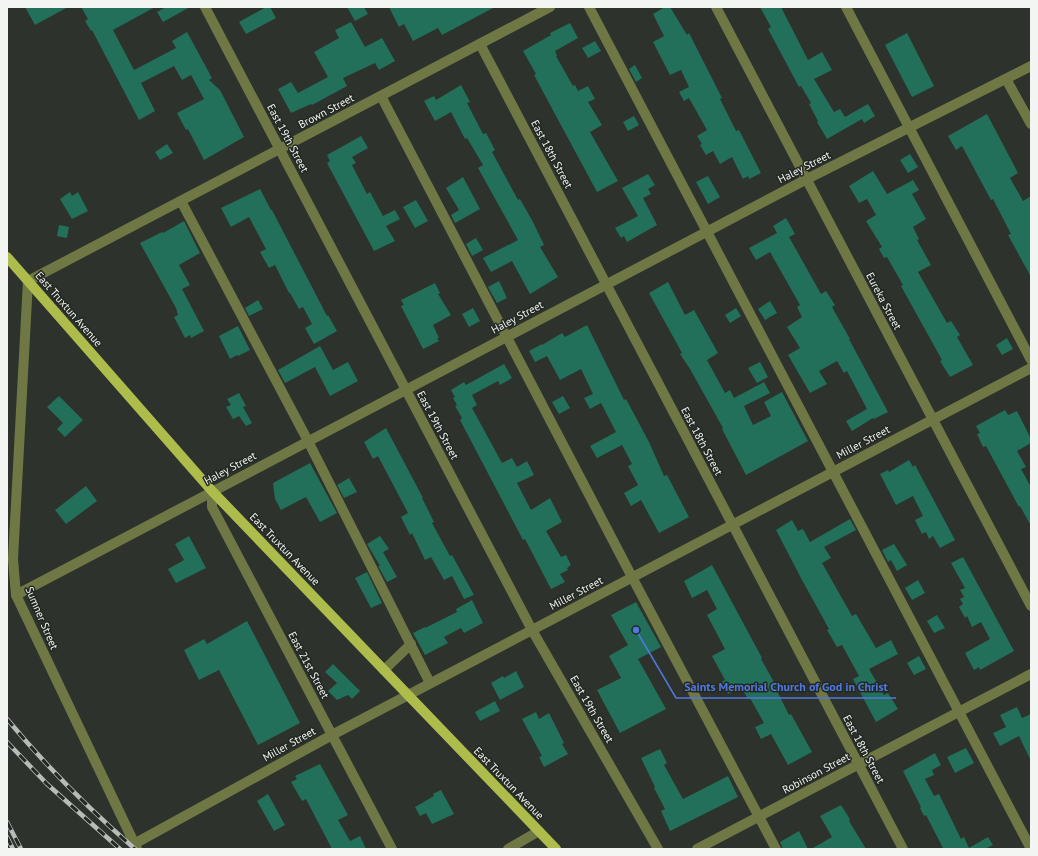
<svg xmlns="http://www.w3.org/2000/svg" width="1038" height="856" viewBox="0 0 1038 856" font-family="'PT Sans',sans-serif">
<rect width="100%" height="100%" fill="#2d322d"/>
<g fill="#226f5a">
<path d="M25 7H68L35 25Z"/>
<path d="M81 7H155L113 30 134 70 176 48 172 41 187 32 212 78 209 80 220 90 244 137 204 160 188 129 186 130 177 113 204 99 191 75 182 80 174 66 141 83 155 111 139 120 92 30 91 31 85 21 88 19Z"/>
<path d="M166 7H190L163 22 157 12Z"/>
<path d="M266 7H270L276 18 246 34 239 22Z"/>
<path d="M347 7H364L368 14 355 21Z"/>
<path d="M389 7H495L442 35 438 28 413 41 404 24 399 27Z"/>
<path d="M665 7H670L687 35 689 33 722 98 720 99 736 131 739 130 761 173 749 179 748 176 743 179 732 157 720 164 713 151 706 155 700 145 702 144 697 136 707 130 689 98 684 101 679 92 689 87 681 70 670 75 653 42 664 36 653 14Z"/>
<path d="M760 7H781L808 60 822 52 832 70 814 79 834 112 840 109 845 117 868 104 875 116 864 123 862 119 827 139 817 122 818 121 809 104 811 103 801 86 799 87 768 29 771 27Z"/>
<path d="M351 22 365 47 382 38 395 61 379 70 375 63 343 78 347 86 312 105 311 104 291 113 278 89 291 82 298 93 328 77 314 52 339 38 335 30Z"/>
<path d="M570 23 578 38 555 51 557 56H556L573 86 575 85 578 91 588 86 595 99 588 102 602 125 590 132 618 181 597 192 534 75 536 74 523 51 551 35 550 33Z"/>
<path d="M907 33 934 86 912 97 885 45Z"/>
<path d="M595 41 601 51 588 58 582 48Z"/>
<path d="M635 65 642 78 636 82 629 69Z"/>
<path d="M461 85 470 102 467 103 483 134 486 133 495 150 492 152 518 200 520 199 532 220 544 245 540 247 558 277 530 294 512 261 491 272 483 258 518 240 478 168 483 165 467 138 465 139 451 112 435 121 424 101 434 96 436 100Z"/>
<path d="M987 114 1018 173 1010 178 1023 201 1031 196V277L1008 235 1011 234 993 199 991 200 962 146 956 150 948 136Z"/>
<path d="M634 116 639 125 628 131 623 122Z"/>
<path d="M361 136 368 148 352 157 356 163 352 165 367 194 370 192 383 216 395 210 400 219 386 226 395 241 374 251 327 163 330 161 327 155Z"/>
<path d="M167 144 173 153 160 160 155 152Z"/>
<path d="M910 154 918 167 908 173 900 160Z"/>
<path d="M873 171 887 194 913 180 919 190 912 194 926 219 913 227 919 239 917 240 931 265 918 272 947 323 951 321 960 335 957 337 973 365 950 377 940 361 942 360 901 286 903 285 887 257 884 258 879 249 882 247 866 221 876 215 867 199 859 203 849 186Z"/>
<path d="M648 174 655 185 648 189 651 194 643 198 657 225 627 242 624 236 621 238 615 228 638 216 622 188Z"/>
<path d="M708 176 720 197 708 204 696 182Z"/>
<path d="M463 177 480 209 455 223 451 215 459 210 446 188Z"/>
<path d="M260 189 271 210H272L327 316 328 315 337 331 314 344 305 328 312 324 303 307 299 309 290 293H289L275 265 269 268 260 252 266 249 249 217 231 227 221 208Z"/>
<path d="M70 192 72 196 78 192 88 211 72 219 60 199Z"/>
<path d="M416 200 428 221 415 228 403 207Z"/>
<path d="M786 218 795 234 789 237 821 294 826 291 835 305 832 307 850 339H849L888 412 874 419 873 418 852 431 846 421 867 409 847 371 844 373 837 361 819 371 827 384 810 393 788 355 800 348 787 327 802 317 797 307 800 305 770 252 756 260 749 248 777 233 773 226Z"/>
<path d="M184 221 200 253 179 265 190 285 182 289 204 331 191 338 190 335 185 338 174 317 178 315 176 308 140 243 162 232 163 233Z"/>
<path d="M59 225 69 227 67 238 57 236Z"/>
<path d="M476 238 483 250 472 256 466 244Z"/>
<path d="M499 281 507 298 497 303 488 287Z"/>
<path d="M668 282 685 315 694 310 718 353 707 360 725 393 730 390 734 398 764 382 770 393 744 406 753 425 771 416 764 402 782 392 808 441 746 475 722 429 723 428 690 369 680 354 682 353 649 293Z"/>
<path d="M435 283 440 293 438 294 451 315 433 325 439 338H437L439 341 423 349 401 306 404 305 401 300Z"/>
<path d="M258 300 263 309 249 316 245 308Z"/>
<path d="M770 301 777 313 765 320 758 309Z"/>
<path d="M473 308 480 321 469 327 462 314Z"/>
<path d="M736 308 741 316 730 323 725 315Z"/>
<path d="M587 325 624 400 626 399 649 442 664 476 667 475 689 517 659 533 641 500 631 506 624 493 638 485 628 466 632 464 622 445 597 458 590 446 616 432 601 403 590 409 584 398 593 394 581 369 560 380 547 356 535 362 529 351 542 344V345L562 333 565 337Z"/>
<path d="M238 326 250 350 238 356 237 355 230 359 219 336Z"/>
<path d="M1007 338 1013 349 1002 355 996 345Z"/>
<path d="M320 346 333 370 348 362 358 381 330 396 315 367 285 383 278 370Z"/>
<path d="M760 362 768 377 757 383 748 368Z"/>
<path d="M504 364 512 378 500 385 498 381 472 395 477 405 472 408 502 463 512 458 517 467 527 461 534 475 517 483 531 510 550 498 562 522 546 531 561 557 566 555 571 565 567 568 568 570 560 574 565 582 551 589 525 539 523 540 460 420 462 418 455 406 457 405 453 398 455 397 451 390 464 382 466 385Z"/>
<path d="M239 393 246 406 243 407 252 423 246 426 239 416 233 419 226 407 231 405 227 399Z"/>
<path d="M59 396 83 420 65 437 57 429 63 423 47 407Z"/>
<path d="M563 396 570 408 559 414 552 402Z"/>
<path d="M1005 410 1008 415 1017 411 1031 439V443L1017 451 1026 467 1021 469 1031 487V526L1020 506 1019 507 986 446 983 447 977 434 980 433 976 426Z"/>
<path d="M386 428 423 498H422L434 522 432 523 450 556 452 555 474 595 464 599 452 576 444 580 431 557 425 560 412 533 410 535 401 517 408 513 378 456 373 459 364 442Z"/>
<path d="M909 460 913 467 915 465 955 540 940 548 933 536 929 539 926 532 922 534 915 520 923 516 913 496 896 505 880 474 888 470 889 472Z"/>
<path d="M310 463 337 513 320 522 306 497 281 510 275 499 273 483Z"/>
<path d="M349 478 357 492 344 498 337 485Z"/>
<path d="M86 486 97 501 66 524 55 510Z"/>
<path d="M850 519 856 530 824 547 831 558 822 563 852 616 856 614 876 648 891 640 898 654 869 669 884 695 888 693 898 709 876 722 853 679 859 676 842 645 837 647 827 630 829 629 802 580 776 530 792 520 798 531 803 529 810 542Z"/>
<path d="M189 536 206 568 176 583 168 569 184 560 175 544Z"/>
<path d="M380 536 389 549 383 552 397 577 387 582 378 566H380L367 544Z"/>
<path d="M894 544 907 565 897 571 891 560 888 562 882 550Z"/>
<path d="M963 557 1014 651 980 670 979 667 974 670 965 653 990 639 981 622 972 627 967 616 965 618 959 607 963 604 960 599 964 597 960 590 965 588 951 563Z"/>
<path d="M712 565 762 658 761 659 775 684 774 685 789 715 791 714 812 752 788 765 771 734 761 739 755 727 764 723 750 698 748 699 741 687 728 694 722 682 725 680 712 656 725 649 707 615 717 609 707 590 692 598 684 581Z"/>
<path d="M367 572 382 603 371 608 355 578Z"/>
<path d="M918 580 925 593 912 600 905 588Z"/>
<path d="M472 600 483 623 464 633 461 628 444 637 448 643 425 655 413 633 425 627V628L457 612 456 609Z"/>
<path d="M636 602 661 647 638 659 666 709 620 733 597 690 621 678 609 656 628 645 611 615Z"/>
<path d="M937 615 945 628 934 633 927 621Z"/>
<path d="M247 621 300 723 258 745 219 670 199 680 184 650 204 639 207 644Z"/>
<path d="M919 656 926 669 914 675 907 663Z"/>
<path d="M333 664 360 691 352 699 348 695 337 700 328 691 337 683 325 672Z"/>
<path d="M516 671 524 687 500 700 491 683 503 676 504 678Z"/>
<path d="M495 701 500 711 480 721 475 712Z"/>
<path d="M1017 707 1022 718 1031 714V761L1019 736 1000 746 993 733 1006 727 1000 715Z"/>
<path d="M536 712 539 719 549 713 564 743 562 744 568 754 544 767 539 757 542 756 522 719Z"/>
<path d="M966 748 974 763 955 773 947 757Z"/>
<path d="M660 749 667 763 664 765 683 799 728 776 738 797 670 831 661 811 665 809 654 788 655 787 641 758Z"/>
<path d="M935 753 941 765 932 770 934 775 925 779 934 796 939 794 961 839 964 837 969 848 988 837 993 845 985 849H942L943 848 926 815 924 816 920 808 921 807 903 771Z"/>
<path d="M320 764 348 815 338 820 350 841 360 836 366 849H332L306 799 302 801 291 782 297 779 295 776Z"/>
<path d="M441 790 454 814 432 824 426 813 420 816 415 807 434 796 433 794Z"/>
<path d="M268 794 285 825 274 831 257 801Z"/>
<path d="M841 805 848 816 850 820 849 821 866 849H811L832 837 820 816Z"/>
<path d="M799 831 808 849H783L780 842Z"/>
</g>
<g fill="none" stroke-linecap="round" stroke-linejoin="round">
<g stroke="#6f7744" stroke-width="10">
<path d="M205 7 532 630 658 849"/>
<path d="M589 7 1031 849"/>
<path d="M716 7 1031 606"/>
<path d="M846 7 1031 360"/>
<path d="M480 44 903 849"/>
<path d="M1006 79 1031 124"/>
<path d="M381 96 632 577 776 849"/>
<path d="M181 201 308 441 430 683"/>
<path d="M212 491V507L392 849"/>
<path d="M16 595 807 179 1031 66"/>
<path d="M384 670 411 644"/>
<path d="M134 844 332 735 1031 368"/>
<path d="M137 849 16 595 13 559 28 281 550 7"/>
<path d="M508 849 539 831"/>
<path d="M697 849 1031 674"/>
</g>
<path stroke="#adbc4b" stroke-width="10" d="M7 257 212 491 556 849"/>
<g stroke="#b8bcb8" stroke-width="4.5">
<g id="rail">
<path d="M7 719C46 766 89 809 135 849"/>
<path d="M7 742 47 784 120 849"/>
<path d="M7 822 21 849"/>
<path d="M7 837 13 849"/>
</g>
</g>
<use href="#rail" stroke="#232823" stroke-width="3" stroke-dasharray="9" stroke-linecap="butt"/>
</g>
<g text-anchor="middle" stroke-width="3" stroke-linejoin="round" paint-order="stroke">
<g font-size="11" fill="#f2f5f2" stroke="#232823">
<text transform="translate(326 111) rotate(-28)" y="4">Brown Street</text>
<text transform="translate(288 138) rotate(62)" y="4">East 19th Street</text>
<text transform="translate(552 154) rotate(62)" y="4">East 18th Street</text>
<text transform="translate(804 167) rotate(-27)" y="4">Haley Street</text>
<text transform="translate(884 301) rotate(62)" y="4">Eureka Street</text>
<text transform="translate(69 309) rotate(49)" y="4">East Truxtun Avenue</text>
<text transform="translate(517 317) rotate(-28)" y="4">Haley Street</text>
<text transform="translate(438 425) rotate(62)" y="4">East 19th Street</text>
<text transform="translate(702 441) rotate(62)" y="4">East 18th Street</text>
<text transform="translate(863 442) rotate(-28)" y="4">Miller Street</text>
<text transform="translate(230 468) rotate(-28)" y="4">Haley Street</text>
<text transform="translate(285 549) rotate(46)" y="4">East Truxtun Avenue</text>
<text transform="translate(576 593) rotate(-28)" y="4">Miller Street</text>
<text transform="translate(42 618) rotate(67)" y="4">Sumner Street</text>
<text transform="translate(309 665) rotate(62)" y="4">East 21st Street</text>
<text transform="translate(592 709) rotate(60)" y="4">East 19th Street</text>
<text transform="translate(289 744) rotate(-29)" y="4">Miller Street</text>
<text transform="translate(864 749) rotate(62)" y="4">East 18th Street</text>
<text transform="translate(816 773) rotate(-28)" y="4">Robinson Street</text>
<text transform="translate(509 783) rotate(46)" y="4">East Truxtun Avenue</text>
</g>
</g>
<path fill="none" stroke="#5278de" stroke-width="1.5" d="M636 630L676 698H896"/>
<circle fill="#5278de" stroke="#232823" stroke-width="1.5" cx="636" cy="630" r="4"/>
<g font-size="12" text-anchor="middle" font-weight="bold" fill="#5278de" stroke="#232823" stroke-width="3" stroke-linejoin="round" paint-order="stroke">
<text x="786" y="691">Saints Memorial Church of God in Christ</text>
</g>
<rect width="1038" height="856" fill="none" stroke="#f2f5f2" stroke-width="16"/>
</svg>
